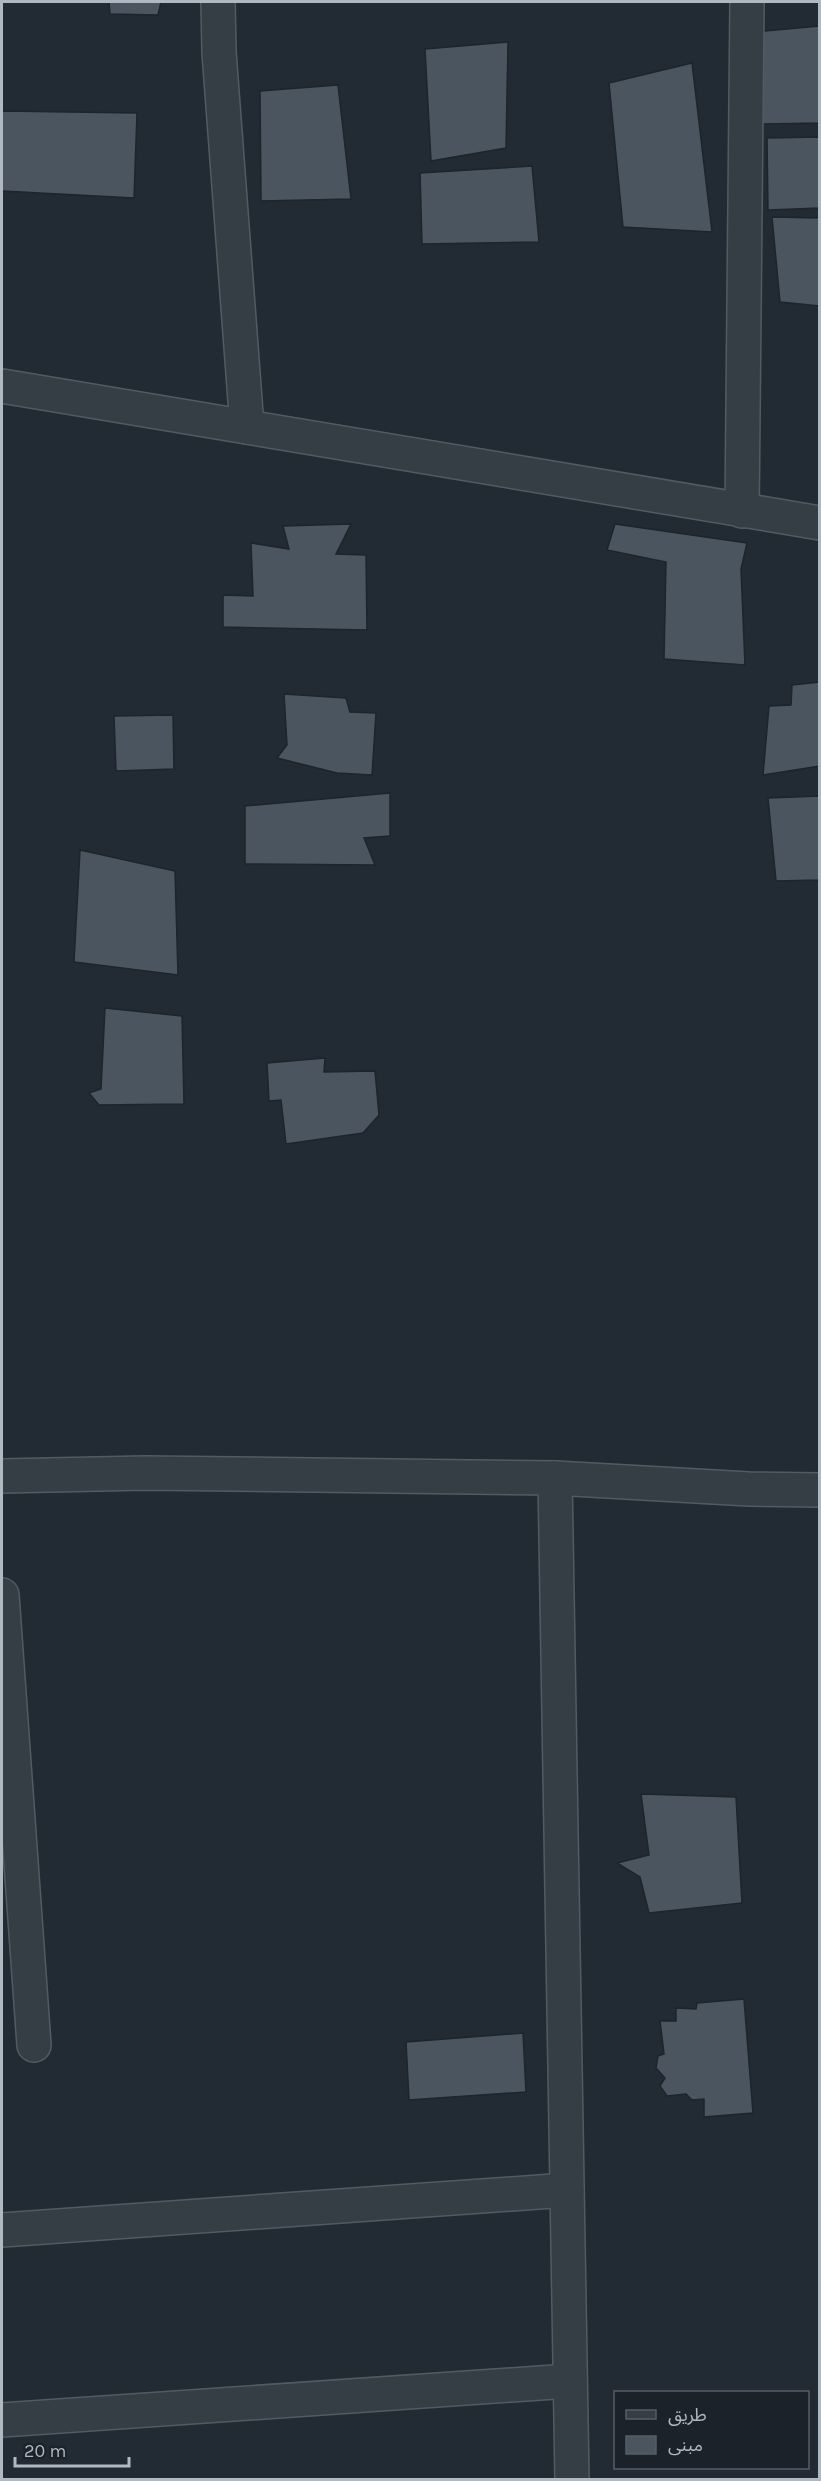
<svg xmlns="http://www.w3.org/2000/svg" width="821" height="2481" viewBox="0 0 821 2481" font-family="Karla,'Noto Sans Arabic',sans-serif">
<rect width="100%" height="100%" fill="#222b34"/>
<g fill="#4b555f" stroke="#1d242b" stroke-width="1.5">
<path d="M109 2H161L158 15 110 14Z"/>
<path d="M820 26V123L759 124 755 32Z"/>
<path d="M508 42 506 148 431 161 425 49Z"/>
<path d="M692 63 712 232 623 227 609 83Z"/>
<path d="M338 85 351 199 261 201 260 91Z"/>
<path d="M2 111 137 113 134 198 2 191Z"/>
<path d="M820 137V208L768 210 767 138Z"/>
<path d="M532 166 539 242 422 244 420 173Z"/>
<path d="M772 217 820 218V306L780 302Z"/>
<path d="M351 524 336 554 366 555 367 630 223 627V595L253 596 251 543 289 549 283 526Z"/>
<path d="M615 524 747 543 741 569 745 665 664 659 666 562 607 550Z"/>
<path d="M820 682V766L763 775 769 706 791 705 792 685Z"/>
<path d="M284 694 346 698 350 712 376 713 372 775 337 773 277 758 287 745Z"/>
<path d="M173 715 174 769 116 771 114 716Z"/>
<path d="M390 793V836L364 838 375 865 245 864V806Z"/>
<path d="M820 796V880L776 881 768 798Z"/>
<path d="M80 850 175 871 178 975 74 962Z"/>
<path d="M105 1008 182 1016 184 1104 99 1105 89 1093 101 1089Z"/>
<path d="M325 1058 324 1072 375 1071 379 1115 363 1133 286 1144 281 1100 269 1101 267 1063Z"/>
<path d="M641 1794 736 1797 742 1903 649 1913 640 1877 617 1863 649 1855Z"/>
<path d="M744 1999 753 2113 704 2117V2099L692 2100 686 2094 667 2096 660 2086 665 2078 656 2068 658 2056 664 2054 660 2021H676V2008L696 2009 697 2003Z"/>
<path d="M523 2033 526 2092 409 2100 406 2042Z"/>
</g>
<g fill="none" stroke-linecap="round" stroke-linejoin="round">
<g stroke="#535b62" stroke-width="36">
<g id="minor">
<path d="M218 2 219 52 247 427"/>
<path d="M2 386 820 523"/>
<path d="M742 511 747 2"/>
<path d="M2 1476 145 1473 555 1478 749 1489 820 1490"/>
<path d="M555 1478 572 2480"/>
<path d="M2 1595 34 2045"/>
<path d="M2 2230 567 2190"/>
<path d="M2 2420 569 2381"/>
</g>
</g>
<use href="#minor" stroke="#353d45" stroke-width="33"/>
</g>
<rect width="821" height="2481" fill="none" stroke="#b0b8c1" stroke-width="6"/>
<rect x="614" y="2391" width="195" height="78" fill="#1b2229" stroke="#575e66" stroke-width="1.5"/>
<rect x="626" y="2410" width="30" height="9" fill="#353d45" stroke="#575e66" stroke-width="1.5"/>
<text x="668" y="2421" font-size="18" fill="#b0b8c1">طريق</text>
<rect x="626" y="2436" width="30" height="18" fill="#4b555f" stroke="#575e66" stroke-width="1.5"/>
<text x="668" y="2451" font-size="18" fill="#b0b8c1">مبنى</text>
<path d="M15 2457v9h114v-9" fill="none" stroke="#b0b8c1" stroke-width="3"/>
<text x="24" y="2457" font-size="18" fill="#b0b8c1" stroke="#1b2229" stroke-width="4.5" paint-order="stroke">20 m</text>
</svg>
